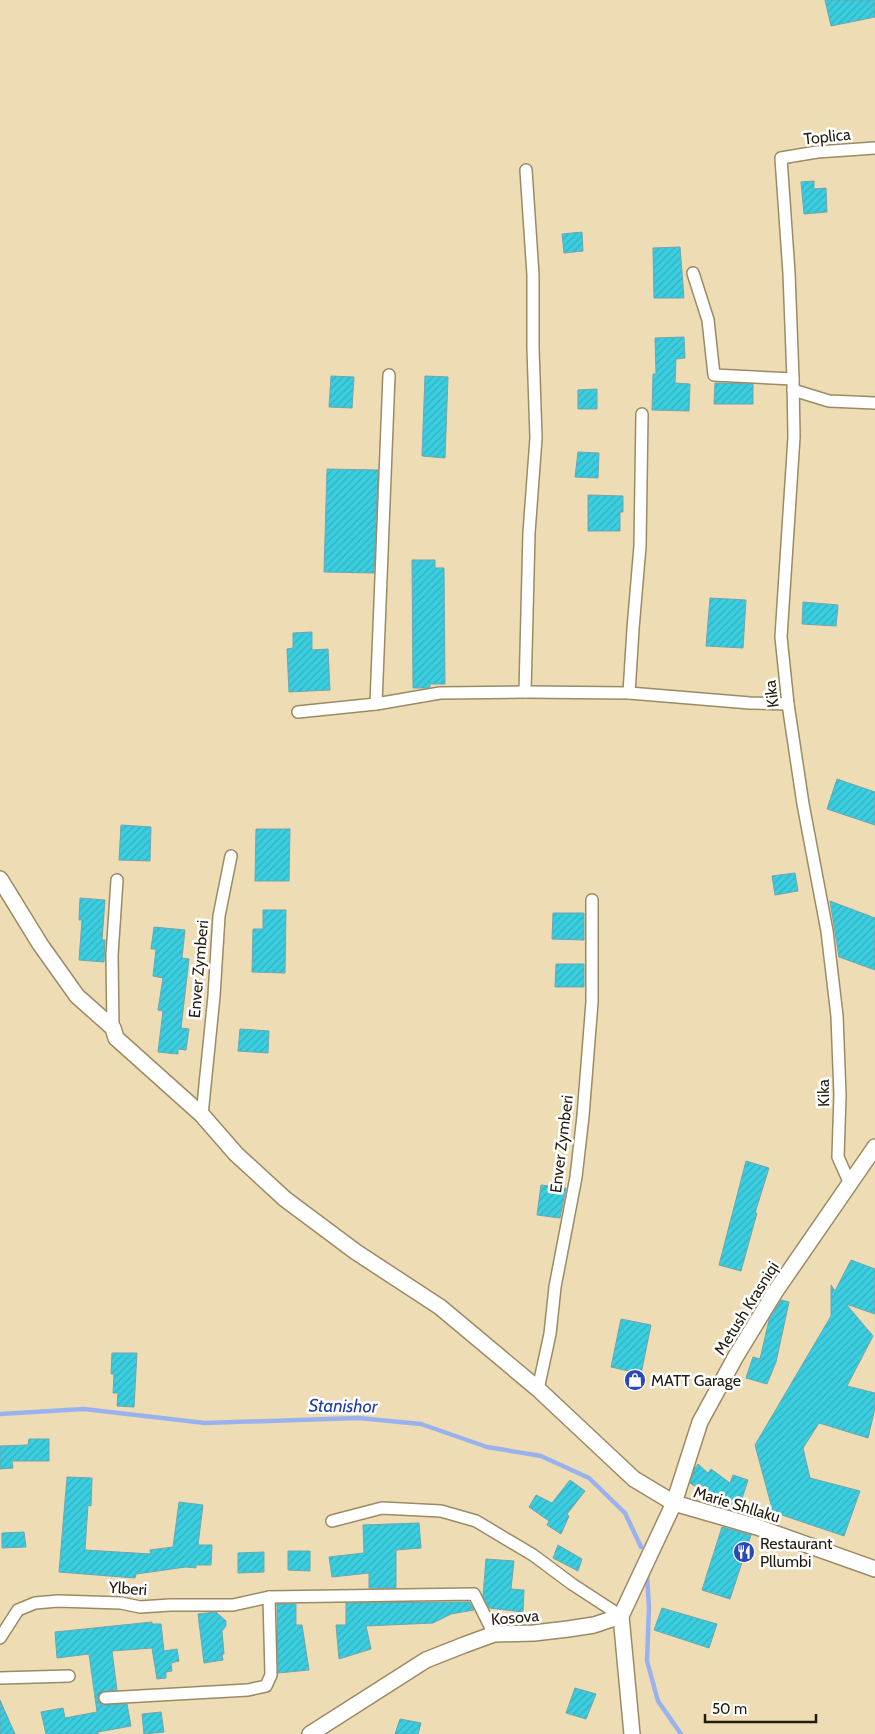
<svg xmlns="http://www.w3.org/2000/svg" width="875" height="1734" viewBox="0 0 875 1734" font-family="Cabin,sans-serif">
<defs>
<pattern id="building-hatch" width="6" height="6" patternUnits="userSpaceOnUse" patternTransform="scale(1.25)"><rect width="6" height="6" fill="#3acee0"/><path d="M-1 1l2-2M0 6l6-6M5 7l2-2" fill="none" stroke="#33b0bf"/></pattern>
</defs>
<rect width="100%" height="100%" fill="#eedcb4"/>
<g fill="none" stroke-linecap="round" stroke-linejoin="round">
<g stroke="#99b2ee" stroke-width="4.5">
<path d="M0 1414 84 1409 205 1423 358 1418 421 1424 487 1447 541 1456 589 1478 625 1513 641 1547"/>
<path d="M647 1573 649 1608 647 1661 658 1701 681 1734"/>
</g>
</g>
<g fill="url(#building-hatch)" stroke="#71a5ac">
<path d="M825 0H875V17L831 26Z"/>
<path d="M814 181V189L826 188 827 212 804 214 801 182Z"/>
<path d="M582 232 583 251 564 253 562 234Z"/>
<path d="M680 247 684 298H654L653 248Z"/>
<path d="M684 337 685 358 676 359 675 383 690 384 689 411 652 410 653 374H656L655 338Z"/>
<path d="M331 376 354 377 352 408 329 407Z"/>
<path d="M425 376 448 377 445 458 422 456Z"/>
<path d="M715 383 753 384V404H714Z"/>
<path d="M597 389V409H578V390Z"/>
<path d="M578 452 599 453 598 478 575 477Z"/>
<path d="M327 469 378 470 374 573 324 572Z"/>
<path d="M588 495 623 496V512H620V531H588Z"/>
<path d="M412 560H435V568H444L445 684H430V687L427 688H413Z"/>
<path d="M710 598 746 600 743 648 706 646Z"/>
<path d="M803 602 838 605 836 626 802 624Z"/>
<path d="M312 632V650L328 649 330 690 289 692 287 649 293 648V633Z"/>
<path d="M837 779 875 792V825L827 809Z"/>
<path d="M121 825 151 827 150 861 119 860Z"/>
<path d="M256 829H290L289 881H255Z"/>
<path d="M795 873 798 891 775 895 772 876Z"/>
<path d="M80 898 105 900 102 940H105L104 962 79 960 82 920H79Z"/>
<path d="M830 901 875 918V970L839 957Z"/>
<path d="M263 910H286L285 973 252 972 253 929H263Z"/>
<path d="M553 913H584V940L552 939Z"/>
<path d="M154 927 185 930 182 958 189 959 181 1028 189 1029 186 1050 178 1049V1054L158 1052 163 1011 158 1010 163 978 153 976 156 949H151Z"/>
<path d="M556 964H584V987H555Z"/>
<path d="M240 1029 269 1031 268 1053 238 1051Z"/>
<path d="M746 1161 769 1168 755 1213H757L741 1271 719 1265Z"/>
<path d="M541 1185 566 1188 560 1218 537 1215Z"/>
<path d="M851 1260 875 1269V1314L846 1304 873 1336 847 1386 875 1393V1408L868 1438 819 1423 803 1448 810 1478 860 1491 844 1536 773 1512 755 1445 831 1316V1285L835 1291Z"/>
<path d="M781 1300 789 1302 776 1362 767 1384 746 1378 753 1357 760 1359 769 1320Z"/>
<path d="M621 1319 651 1325 641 1374 611 1367Z"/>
<path d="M112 1353H137L134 1407 117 1406 118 1393H113L114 1374H111Z"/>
<path d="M29 1439H49V1461H12L13 1468 0 1469V1446L28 1445Z"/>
<path d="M698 1464 708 1473 711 1469 730 1483 733 1475 748 1480 739 1508 721 1501 699 1483 696 1487 690 1483 695 1468Z"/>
<path d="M67 1477 92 1478 91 1506 88 1505 85 1550 151 1554 150 1550 173 1547 179 1502 203 1505 198 1545H212L211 1565H196V1568L186 1567 136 1574 135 1578 59 1572Z"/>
<path d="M570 1480 585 1491 567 1514 569 1516 561 1534 547 1525 549 1521 529 1507 536 1495 552 1503Z"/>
<path d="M419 1523 421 1548 396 1550V1588H369V1573L332 1577 329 1557 364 1553 363 1525Z"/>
<path d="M722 1527 751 1535 730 1599 702 1590Z"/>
<path d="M24 1532 26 1547 2 1548V1533Z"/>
<path d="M558 1545 582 1559 578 1571 553 1558Z"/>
<path d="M288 1551H310V1571L288 1570Z"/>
<path d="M264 1552V1572L238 1573V1553Z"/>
<path d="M486 1559 514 1561 511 1589 524 1590 523 1612 489 1608 483 1596Z"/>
<path d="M469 1602 474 1610 451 1614 433 1623 366 1626 371 1649 339 1659 336 1625H346V1603Z"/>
<path d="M277 1604H296V1625H302L309 1670 278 1673Z"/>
<path d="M662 1608 717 1624 709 1648 654 1630Z"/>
<path d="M216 1612 226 1621V1626L222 1631 224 1654H222L223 1660 204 1663 198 1614Z"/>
<path d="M152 1622V1624H161L164 1651 177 1649 179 1661 171 1663 172 1671 166 1672V1678L157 1679 152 1648 112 1651 117 1690 101 1692 98 1698 99 1702 102 1705 127 1704 131 1726 98 1732V1734H46L41 1712 63 1708 65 1718 97 1712 89 1654 57 1658 55 1632Z"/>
<path d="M575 1688 596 1694 586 1719 566 1713Z"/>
<path d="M0 1700 15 1734H0Z"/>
<path d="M161 1712 164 1732 144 1734 142 1714Z"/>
<path d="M400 1719 421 1723 418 1734H395Z"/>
</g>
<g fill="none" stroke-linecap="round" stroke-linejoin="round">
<g stroke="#9b8b65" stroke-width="14">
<g id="minor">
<path d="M693 273 708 320 714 375 793 379 794 437 781 637 788 704 803 804 827 931 837 1016 840 1095 838 1157 850 1184"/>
<path d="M793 379 789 273 781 158 817 152 875 148"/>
<path d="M793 390 829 401 875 403"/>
<path d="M525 692 529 533 536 438 533 348V275L526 170"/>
<path d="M629 693 633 629 640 546 642 414"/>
<path d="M376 704 389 375"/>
<path d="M298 712 376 704 440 693 525 692 629 693 750 703 788 704"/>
<path d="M113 1028 112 955 117 880"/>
<path d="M202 1115 214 996 219 916 231 856"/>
<path d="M538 1389 550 1334 555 1287 576 1177 583 1116 592 1002V900"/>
<path d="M332 1521 382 1508 441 1511 476 1521 533 1555 572 1584 621 1616"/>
<path d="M0 1638 18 1610 35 1603 58 1601 121 1603 140 1607 170 1605H233L269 1597 474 1594 494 1634"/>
<path d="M0 1678 69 1676"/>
<path d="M105 1698 248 1690 266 1686 271 1675 269 1597"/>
</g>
</g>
<g stroke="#9b8b65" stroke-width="18">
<g id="tertiary">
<path d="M0 879 40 944 77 996 113 1028 116 1038 202 1115 236 1154 285 1199 356 1252 440 1307 538 1389 634 1479 674 1503 757 1527 875 1569"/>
<path d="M621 1616 632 1734"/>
<path d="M310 1734 426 1660 464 1645 494 1634 534 1633 568 1629 594 1625 621 1616 674 1503 700 1422 736 1356 775 1292 875 1147"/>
</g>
</g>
<use href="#minor" stroke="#fff" stroke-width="11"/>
<use href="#tertiary" stroke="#fff" stroke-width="15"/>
</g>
<defs>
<g id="shop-disc" transform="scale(1.125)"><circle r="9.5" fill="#2a49b9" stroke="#fff"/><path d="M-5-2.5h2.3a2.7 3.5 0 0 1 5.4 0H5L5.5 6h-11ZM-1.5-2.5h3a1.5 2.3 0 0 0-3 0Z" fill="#fff"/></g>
<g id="restaurant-disc" transform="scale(1.125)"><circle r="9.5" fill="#2a49b9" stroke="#fff"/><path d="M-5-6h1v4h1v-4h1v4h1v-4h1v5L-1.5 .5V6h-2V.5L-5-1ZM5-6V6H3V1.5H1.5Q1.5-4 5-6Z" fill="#fff"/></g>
</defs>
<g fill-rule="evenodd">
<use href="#shop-disc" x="635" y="1380"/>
<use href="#restaurant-disc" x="744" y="1552"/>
</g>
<g text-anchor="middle" stroke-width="5" stroke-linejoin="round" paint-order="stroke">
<g font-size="16" fill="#221c0d" stroke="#fff">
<text transform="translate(827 136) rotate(-6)" y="6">Toplica</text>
<text transform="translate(771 694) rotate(-97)" y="6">Kika</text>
<text transform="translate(198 969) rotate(-85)" y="6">Enver Zymberi</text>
<text transform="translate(823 1093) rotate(-91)" y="6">Kika</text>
<text transform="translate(561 1144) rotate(-83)" y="6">Enver Zymberi</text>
<text transform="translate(746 1308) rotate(-58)" y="6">Metush Krasniqi</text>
<text transform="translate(737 1504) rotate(17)" y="6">Marie Shllaku</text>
<text transform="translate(128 1588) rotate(4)" y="6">Ylberi</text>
<text transform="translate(515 1617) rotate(-5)" y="6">Kosova</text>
</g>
<g font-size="16" fill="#221c0d" stroke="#fff" text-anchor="start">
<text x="651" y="1386">MATT Garage</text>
<text x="760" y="1549">Restaurant<tspan x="760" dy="18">Pllumbi</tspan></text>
</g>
<g font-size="18" font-style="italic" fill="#203cad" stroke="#fff">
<text transform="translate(343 1406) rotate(1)" y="6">Stanishor</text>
</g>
</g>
<path d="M705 1714v8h111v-8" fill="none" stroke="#221c0d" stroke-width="2.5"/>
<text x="712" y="1714" font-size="15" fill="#221c0d" stroke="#ffffff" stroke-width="4" paint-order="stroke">50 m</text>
</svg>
